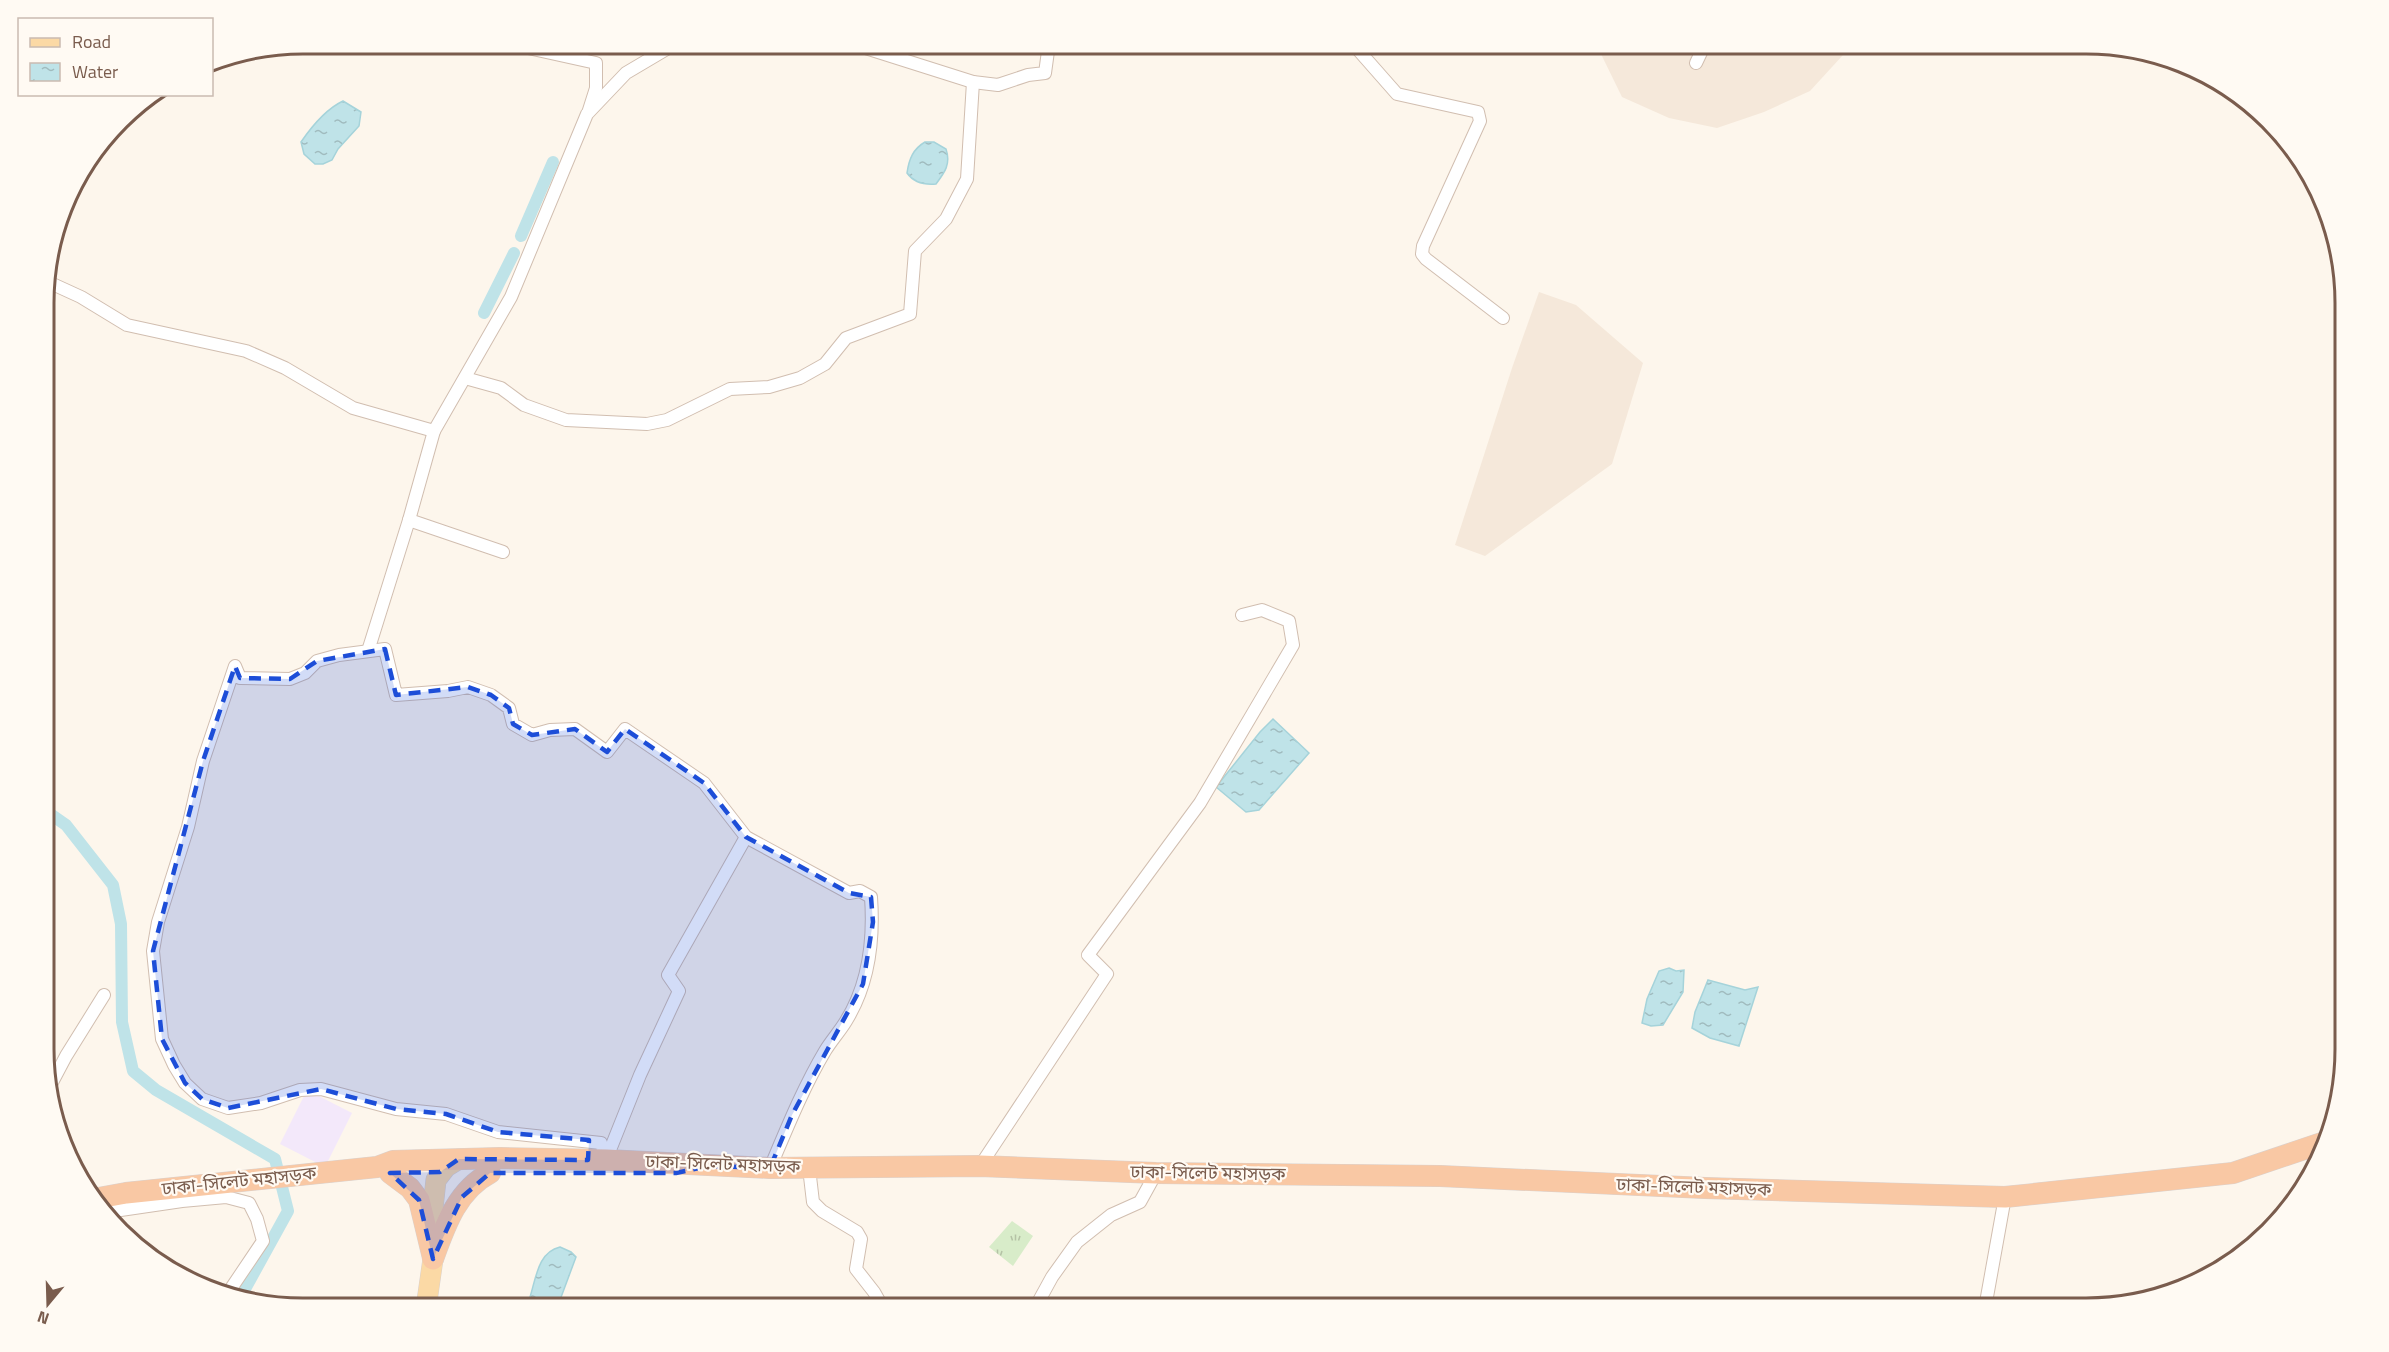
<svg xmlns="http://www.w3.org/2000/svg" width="2389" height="1352" viewBox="0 0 2389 1352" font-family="'Titillium Web','Noto Sans Bengali',sans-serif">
<defs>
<pattern id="grass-tufts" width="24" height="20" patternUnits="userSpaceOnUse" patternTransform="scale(1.5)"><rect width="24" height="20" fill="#d8ecc9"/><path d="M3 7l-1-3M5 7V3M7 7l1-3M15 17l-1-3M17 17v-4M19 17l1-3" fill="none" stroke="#b4c2a5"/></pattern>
<pattern id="water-ripples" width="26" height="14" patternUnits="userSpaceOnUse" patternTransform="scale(1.5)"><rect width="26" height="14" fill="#bfe3e8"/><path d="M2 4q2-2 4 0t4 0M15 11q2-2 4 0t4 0" fill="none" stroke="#a0bbbe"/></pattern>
</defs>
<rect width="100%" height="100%" fill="#fdf6ec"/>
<g fill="#f5e8da">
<path d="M1604 44H1845L1843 55 1810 91 1764 112 1717 128 1669 118 1622 97 1600 52Z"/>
<path d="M1539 292 1576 305 1643 363 1612 464 1485 556 1455 545 1512 368Z"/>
</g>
<path fill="#f3e8fa" d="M307 1090 352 1113 325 1167 280 1144Z"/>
<path fill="url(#grass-tufts)" d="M1012 1221 1033 1236 1013 1266 989 1247Z"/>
<g fill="url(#water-ripples)" stroke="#a5d3da" stroke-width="1.5">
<path d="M343 101 361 112 359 126 338 149 332 160 323 164H315L304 154 301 142C312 126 326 109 343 101Z"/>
<path d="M925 142H934L946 149C951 164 945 172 936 184 925 185 914 183 907 173 909 159 913 149 925 142Z"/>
<path d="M1273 719 1309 753 1259 810 1246 812 1216 787 1260 732Z"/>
<path d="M1669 968 1676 971 1684 970 1683 992 1663 1025 1651 1026 1642 1023 1647 999 1659 971Z"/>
<path d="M1708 980 1745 990 1758 987 1739 1046 1710 1038 1692 1028 1695 1012Z"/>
<path d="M560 1247 571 1252 576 1257 557 1308C544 1308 538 1309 530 1297 536 1278 538 1252 560 1247Z"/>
</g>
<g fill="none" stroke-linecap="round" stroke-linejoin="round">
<g stroke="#bfe3e8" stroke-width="12">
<path d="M521 236 553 162"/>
<path d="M484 313 514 253"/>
<path d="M46 811 66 825 113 885 121 924 122 1022 133 1071 156 1090 275 1159 288 1211 239 1300"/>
</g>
<g stroke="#d1beb0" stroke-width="14">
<g id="minor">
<path d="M510 44 596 63V88L589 110"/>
<path d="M853 44 973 82 998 85 1028 75 1045 73 1049 44"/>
<path d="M1353 44 1397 94 1478 112 1480 121 1423 246 1422 254 1426 259 1503 318"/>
<path d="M1696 63 1705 44"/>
<path d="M46 281 81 297 127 325 246 351 285 368 353 408 434 431 511 297 587 114 626 73 675 44"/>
<path d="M465 378 501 388 524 405 566 420 647 424 667 420 730 389 769 387 800 378 825 364 846 338 910 314 915 251 946 219 967 179 973 82"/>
<path d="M409 520 503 552"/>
<path d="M368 651 409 520 434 431"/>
<path d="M48 1090 66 1056 104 995"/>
<path d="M606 1160 601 1143 498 1132 446 1114 396 1109 321 1089 300 1090 261 1103 228 1108 202 1099 185 1083 174 1065 162 1039 153 951 158 922 188 827 203 761 235 666 240 678 290 679 305 673 317 661 339 655 385 649 396 695 448 691 468 687 491 695 509 708 513 724 532 735 550 730 575 729 607 752 625 729 704 783 746 837 849 893 860 891 871 897C874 939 869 984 846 1021 840 1031 831 1041 825 1051 803 1088 787 1128 770 1168"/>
<path d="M606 1160 640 1075 679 991 668 975 746 837"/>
<path d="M980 1166 1107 974 1088 955 1200 803 1293 645 1289 621 1262 610 1242 615"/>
<path d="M809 1168 813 1202 822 1211 857 1232 861 1239 856 1269 874 1292 883 1308"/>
<path d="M107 1212 182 1201 226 1197 249 1203 257 1219 263 1241 226 1296"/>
<path d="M1035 1308 1052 1277 1077 1242 1111 1215 1140 1202 1156 1173"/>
<path d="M1985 1308 2005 1197"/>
</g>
</g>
<g stroke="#dad1cd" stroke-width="21">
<path id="primary" d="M426 1308 433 1259 435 1238 431 1226 436 1180 446 1167 459 1159"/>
</g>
<g stroke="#dad1cd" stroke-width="22">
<g id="trunk">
<path d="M390 1173 410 1188 419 1200 433 1258"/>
<path d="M93 1199 126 1193 377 1167 393 1161 500 1158 606 1160 770 1168 980 1166 1156 1173 1440 1176 1705 1188 2005 1197 2233 1173 2322 1143"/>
<path d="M433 1259C445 1226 457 1190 490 1173"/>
</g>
</g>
<use href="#minor" stroke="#fff" stroke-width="12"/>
<use href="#primary" stroke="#fbd9a5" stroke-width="20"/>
<use href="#trunk" stroke="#f9c8a4" stroke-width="21"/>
</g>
<path fill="#1d4ed8" fill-opacity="0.2" stroke="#1d4ed8" stroke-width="4.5" stroke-dasharray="12 8" stroke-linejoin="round" d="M385 649 396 695 468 687 491 695 509 708 513 724 532 735 575 729 607 752 625 729 704 783 746 837 849 893 871 897 873 922 863 984 792 1115 770 1168 708 1166 676 1173H490L462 1197 433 1259 419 1200 390 1173 440 1172 459 1159 588 1160 589 1140 498 1132 446 1114 396 1109 321 1089 228 1108 202 1099 185 1083 162 1039 153 951 203 761 235 666 240 678 290 679 317 661Z"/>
<g text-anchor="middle" stroke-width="4.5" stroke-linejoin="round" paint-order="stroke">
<g font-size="18" fill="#7a5c4d" stroke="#fffaf3">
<text transform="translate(723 1164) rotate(2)" y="6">ঢাকা-সিলেট মহাসড়ক</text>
<text transform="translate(1208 1173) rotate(1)" y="6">ঢাকা-সিলেট মহাসড়ক</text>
<text transform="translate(239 1181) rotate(-6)" y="6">ঢাকা-সিলেট মহাসড়ক</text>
<text transform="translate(1694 1187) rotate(2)" y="6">ঢাকা-সিলেট মহাসড়ক</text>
</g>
</g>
<path d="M0 0H2389V1352H0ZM303 54H2086A249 249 0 0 1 2335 303V1049A249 249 0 0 1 2086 1298H303A249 249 0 0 1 54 1049V303A249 249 0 0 1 303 54Z" fill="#fffaf3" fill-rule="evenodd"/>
<path fill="none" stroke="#7a5c4d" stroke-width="3" d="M303 54H2086A249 249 0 0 1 2335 303V1049A249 249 0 0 1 2086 1298H303A249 249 0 0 1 54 1049V303A249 249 0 0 1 303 54Z"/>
<rect x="18" y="18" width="195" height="78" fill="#fffaf3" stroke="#cabbb1" stroke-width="1.5"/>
<rect x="30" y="38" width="30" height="9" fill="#fbd9a5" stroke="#cabbb1" stroke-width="1.5"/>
<text x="72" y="48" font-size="18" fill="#7a5c4d">Road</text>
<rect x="30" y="63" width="30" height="18" fill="url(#water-ripples)" stroke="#cabbb1" stroke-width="1.5"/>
<text x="72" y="78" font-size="18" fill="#7a5c4d">Water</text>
<g transform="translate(48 1304) rotate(199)" stroke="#fffaf3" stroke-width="4.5" paint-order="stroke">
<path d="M0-4.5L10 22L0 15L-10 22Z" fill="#7a5c4d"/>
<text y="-9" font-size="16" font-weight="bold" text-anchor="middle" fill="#7a5c4d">N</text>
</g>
</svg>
